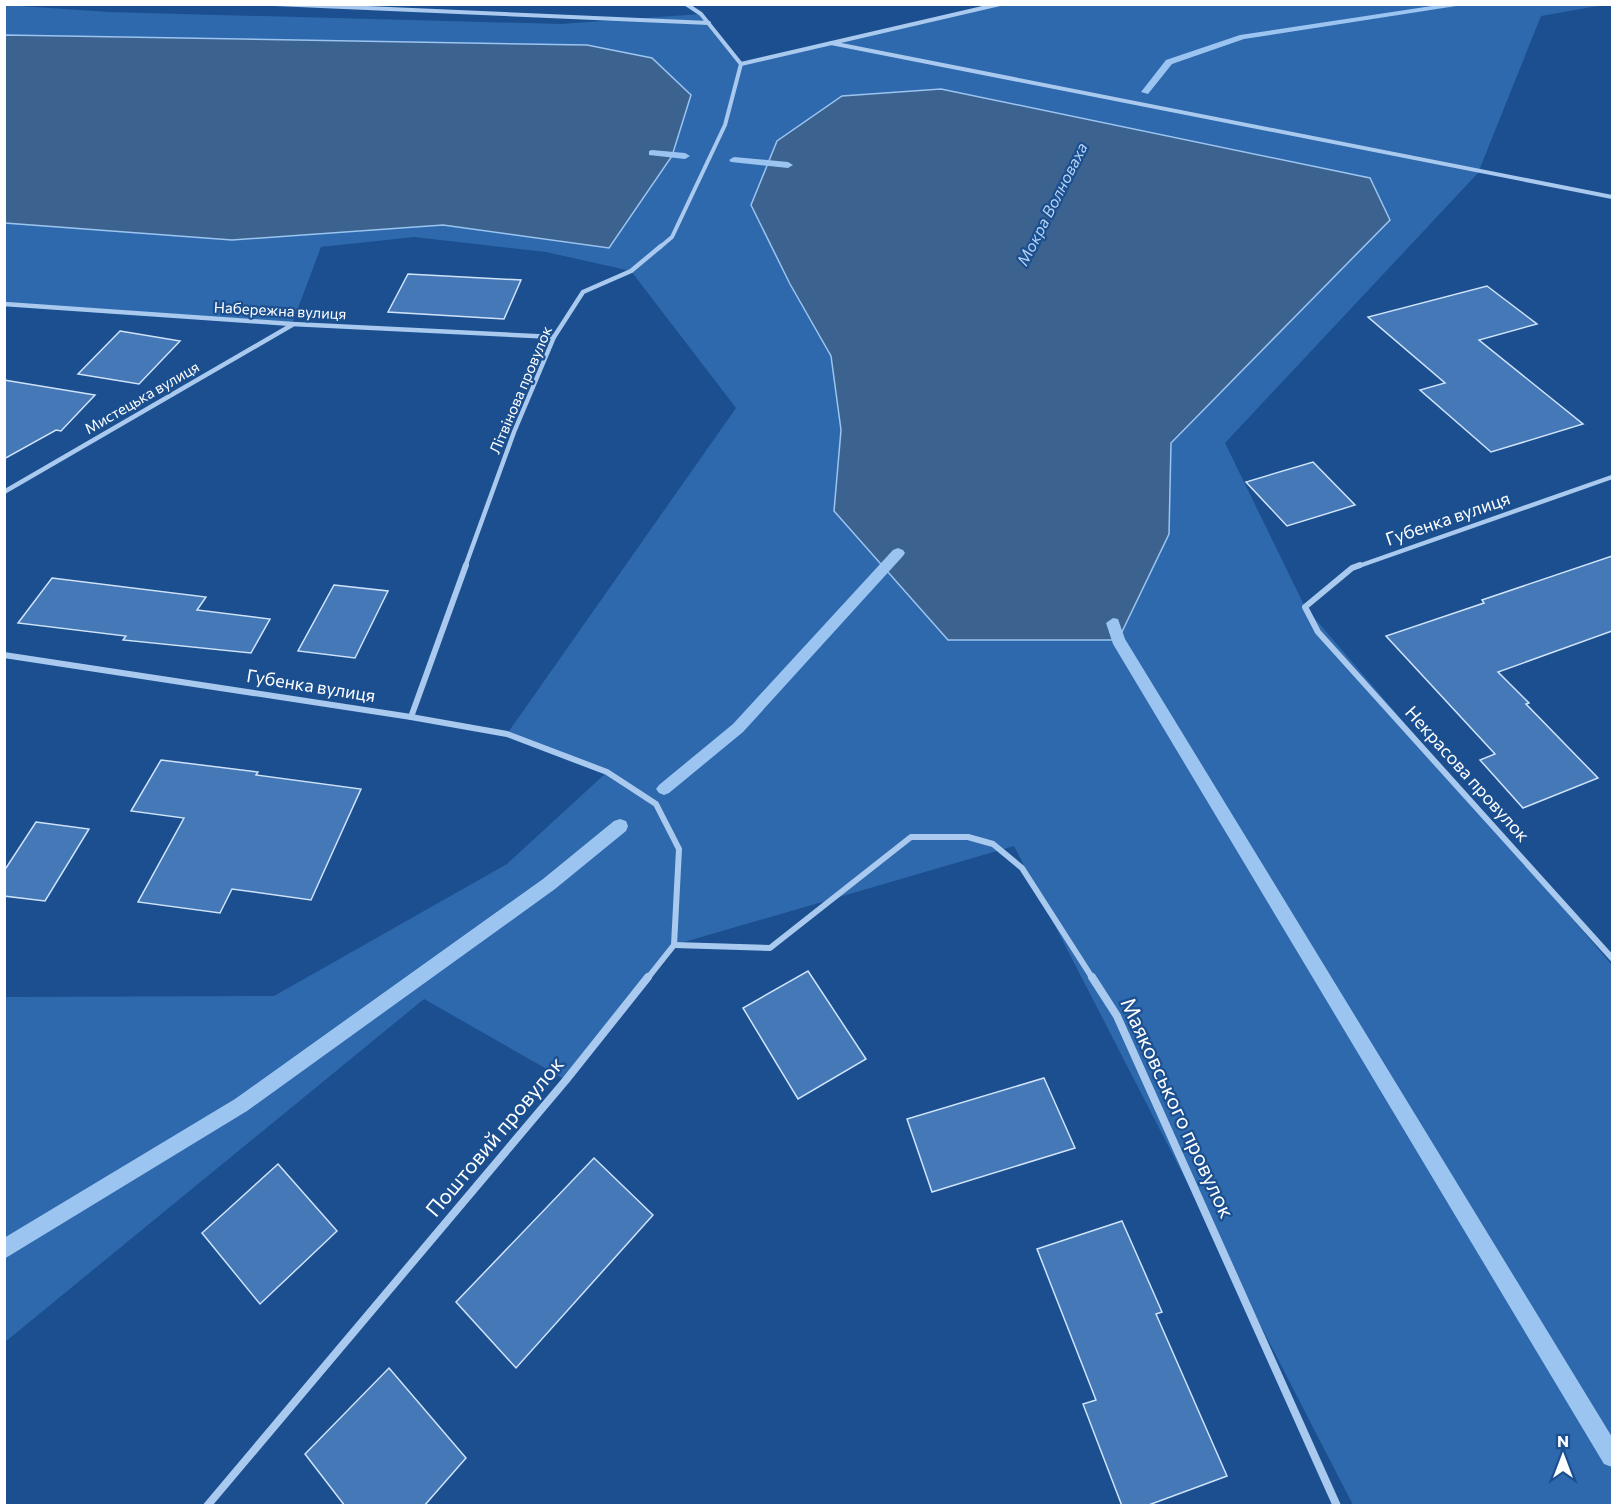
<svg xmlns="http://www.w3.org/2000/svg" width="1617" height="1510" viewBox="0 0 1617 1510" font-family="Commissioner,sans-serif">
<rect width="100%" height="100%" fill="#1b4f8f"/>
<path fill="#2e69ad" d="M5 5 109 12 561 24 701 14 741 64 1000 5H1603L1541 16 1478 173 1225 443 1305 607 1612 965V1505H1353L1014 846 674 945 566 1080 424 999 5 1342V997L274 996 507 864 607 772 507 734 736 408 631 271 546 252 414 237 321 247 292 324 5 304Z"/>
<g fill="#3c6290" stroke="#9cc4f0" stroke-width="1.5">
<path d="M4 35 587 45 652 58 691 95 672 156 609 248 443 225 232 240 5 223Z"/>
<path d="M941 89 1370 178 1390 220 1171 443 1169 534 1118 640H948L834 511 841 430 831 356 790 284 751 205 777 141 842 96Z"/>
</g>
<g fill="none" stroke-linecap="round" stroke-linejoin="round">
<g fill="#9cc4f0" fill-rule="evenodd">
<path d="M1445 4H1469L1244 39 1172 64 1148 94 1141 92 1166 60 1240 35Z"/>
<path d="M652 150 685 153 690 156 685 159 649 155V151Z"/>
<path d="M734 157 788 162 793 165 788 168 731 162 729 160Z"/>
<path d="M898 548 903 550 905 553 903 556 743 732 669 793 664 795 659 793 656 789 659 785 733 724 893 550Z"/>
<path d="M1113 618 1118 619 1125 639 1612 1437V1467L1604 1464 1113 644 1106 623Z"/>
<path d="M620 819 626 821 628 826 626 831 555 889 247 1111 4 1259V1238L235 1099 543 879 614 821Z"/>
</g>
</g>
<g fill="#4478b7" stroke="#cfe3fa" stroke-width="1.5">
<path d="M408 274 521 280 504 319 388 312Z"/>
<path d="M1487 286 1537 324 1479 340 1583 424 1491 452 1420 390 1445 383 1368 317Z"/>
<path d="M120 331 180 341 139 384 78 374Z"/>
<path d="M4 380 95 395 61 431 56 430 4 459Z"/>
<path d="M1313 462 1355 505 1287 526 1246 482Z"/>
<path d="M1612 556V631L1498 672 1529 703 1526 704 1598 778 1523 808 1480 760 1495 754 1386 636 1484 603 1482 600Z"/>
<path d="M52 578 206 597 197 610 270 619 251 653 123 640 126 636 18 623Z"/>
<path d="M334 585 388 591 355 658 298 651Z"/>
<path d="M161 760 258 772 256 775 361 789 311 900 232 889 220 913 138 902 184 818 131 811Z"/>
<path d="M36 822 89 829 45 901 4 896V871Z"/>
<path d="M808 971 866 1059 798 1099 743 1008Z"/>
<path d="M1044 1078 1075 1148 932 1192 907 1119Z"/>
<path d="M594 1158 653 1215 516 1368 456 1302Z"/>
<path d="M278 1164 337 1231 260 1304 202 1233Z"/>
<path d="M1122 1221 1162 1312 1156 1314 1227 1476 1146 1506H1122L1083 1404 1096 1400 1037 1249Z"/>
<path d="M389 1368 466 1458 424 1506H345L305 1454Z"/>
</g>
<g fill="none" stroke-linecap="round" stroke-linejoin="round">
<g stroke="#a9c9ee" stroke-width="4">
<path d="M275 4 709 23"/>
<path d="M831 43 1612 197"/>
<path d="M741 64 1000 4"/>
<path d="M659 248 672 237 725 125 741 64 701 14 686 4"/>
</g>
<g stroke="#a9c9ee" stroke-width="4.5">
<path d="M4 304 292 324 554 337"/>
<path d="M4 492 292 325"/>
<path d="M465 567 514 432 554 337 583 292 631 271 661 246"/>
<path d="M1356 567 1612 477"/>
</g>
<g stroke="#a9c9ee" stroke-width="6">
<path d="M1360 565 1352 568 1305 607 1318 632 1612 958"/>
<path d="M4 655 411 717 507 734 607 772 656 804 679 849 674 945 647 979"/>
<path d="M411 717 466 565"/>
<path d="M674 945 770 948 911 837H968L993 844 1022 868 1093 979"/>
</g>
<g stroke="#a9c9ee" stroke-width="8">
<path d="M1092 977 1117 1016 1337 1506"/>
<path d="M207 1506 566 1080 648 977"/>
</g>
</g>
<g text-anchor="middle" stroke-width="4.5" stroke-linejoin="round" paint-order="stroke">
<g font-size="15" fill="#fff" stroke="#1b4f8f">
<text transform="translate(280 311) rotate(3)" y="5">Набережна вулиця</text>
<text transform="translate(521 390) rotate(-67)" y="5">Літвінова провулок</text>
<text transform="translate(142 398) rotate(-30)" y="5">Мистецька вулиця</text>
</g>
<g font-size="16" font-style="italic" fill="#b5d3f5" stroke="#1b4f8f">
<text transform="translate(1052 204) rotate(-63)" y="6">Мокра Волноваха</text>
</g>
<g font-size="18" fill="#fff" stroke="#1b4f8f">
<text transform="translate(1448 519) rotate(-19)" y="6">Губенка вулиця</text>
<text transform="translate(311 686) rotate(9)" y="6">Губенка вулиця</text>
<text transform="translate(1467 774) rotate(48)" y="6">Некрасова провулок</text>
</g>
<g font-size="21" fill="#fff" stroke="#1b4f8f">
<text transform="translate(1177 1108) rotate(65)" y="7">Маяковського провулок</text>
<text transform="translate(495 1137) rotate(-50)" y="7">Поштовий провулок</text>
</g>
</g>
<rect width="1617" height="1510" fill="none" stroke="#ffffff" stroke-width="12"/>
<g transform="translate(1563 1456)" stroke="#1b4f8f" stroke-width="4.5" paint-order="stroke">
<path d="M0-4.5L10 22L0 15L-10 22Z" fill="#ffffff"/>
<text y="-9" font-size="16" font-weight="bold" text-anchor="middle" fill="#ffffff">N</text>
</g>
</svg>
